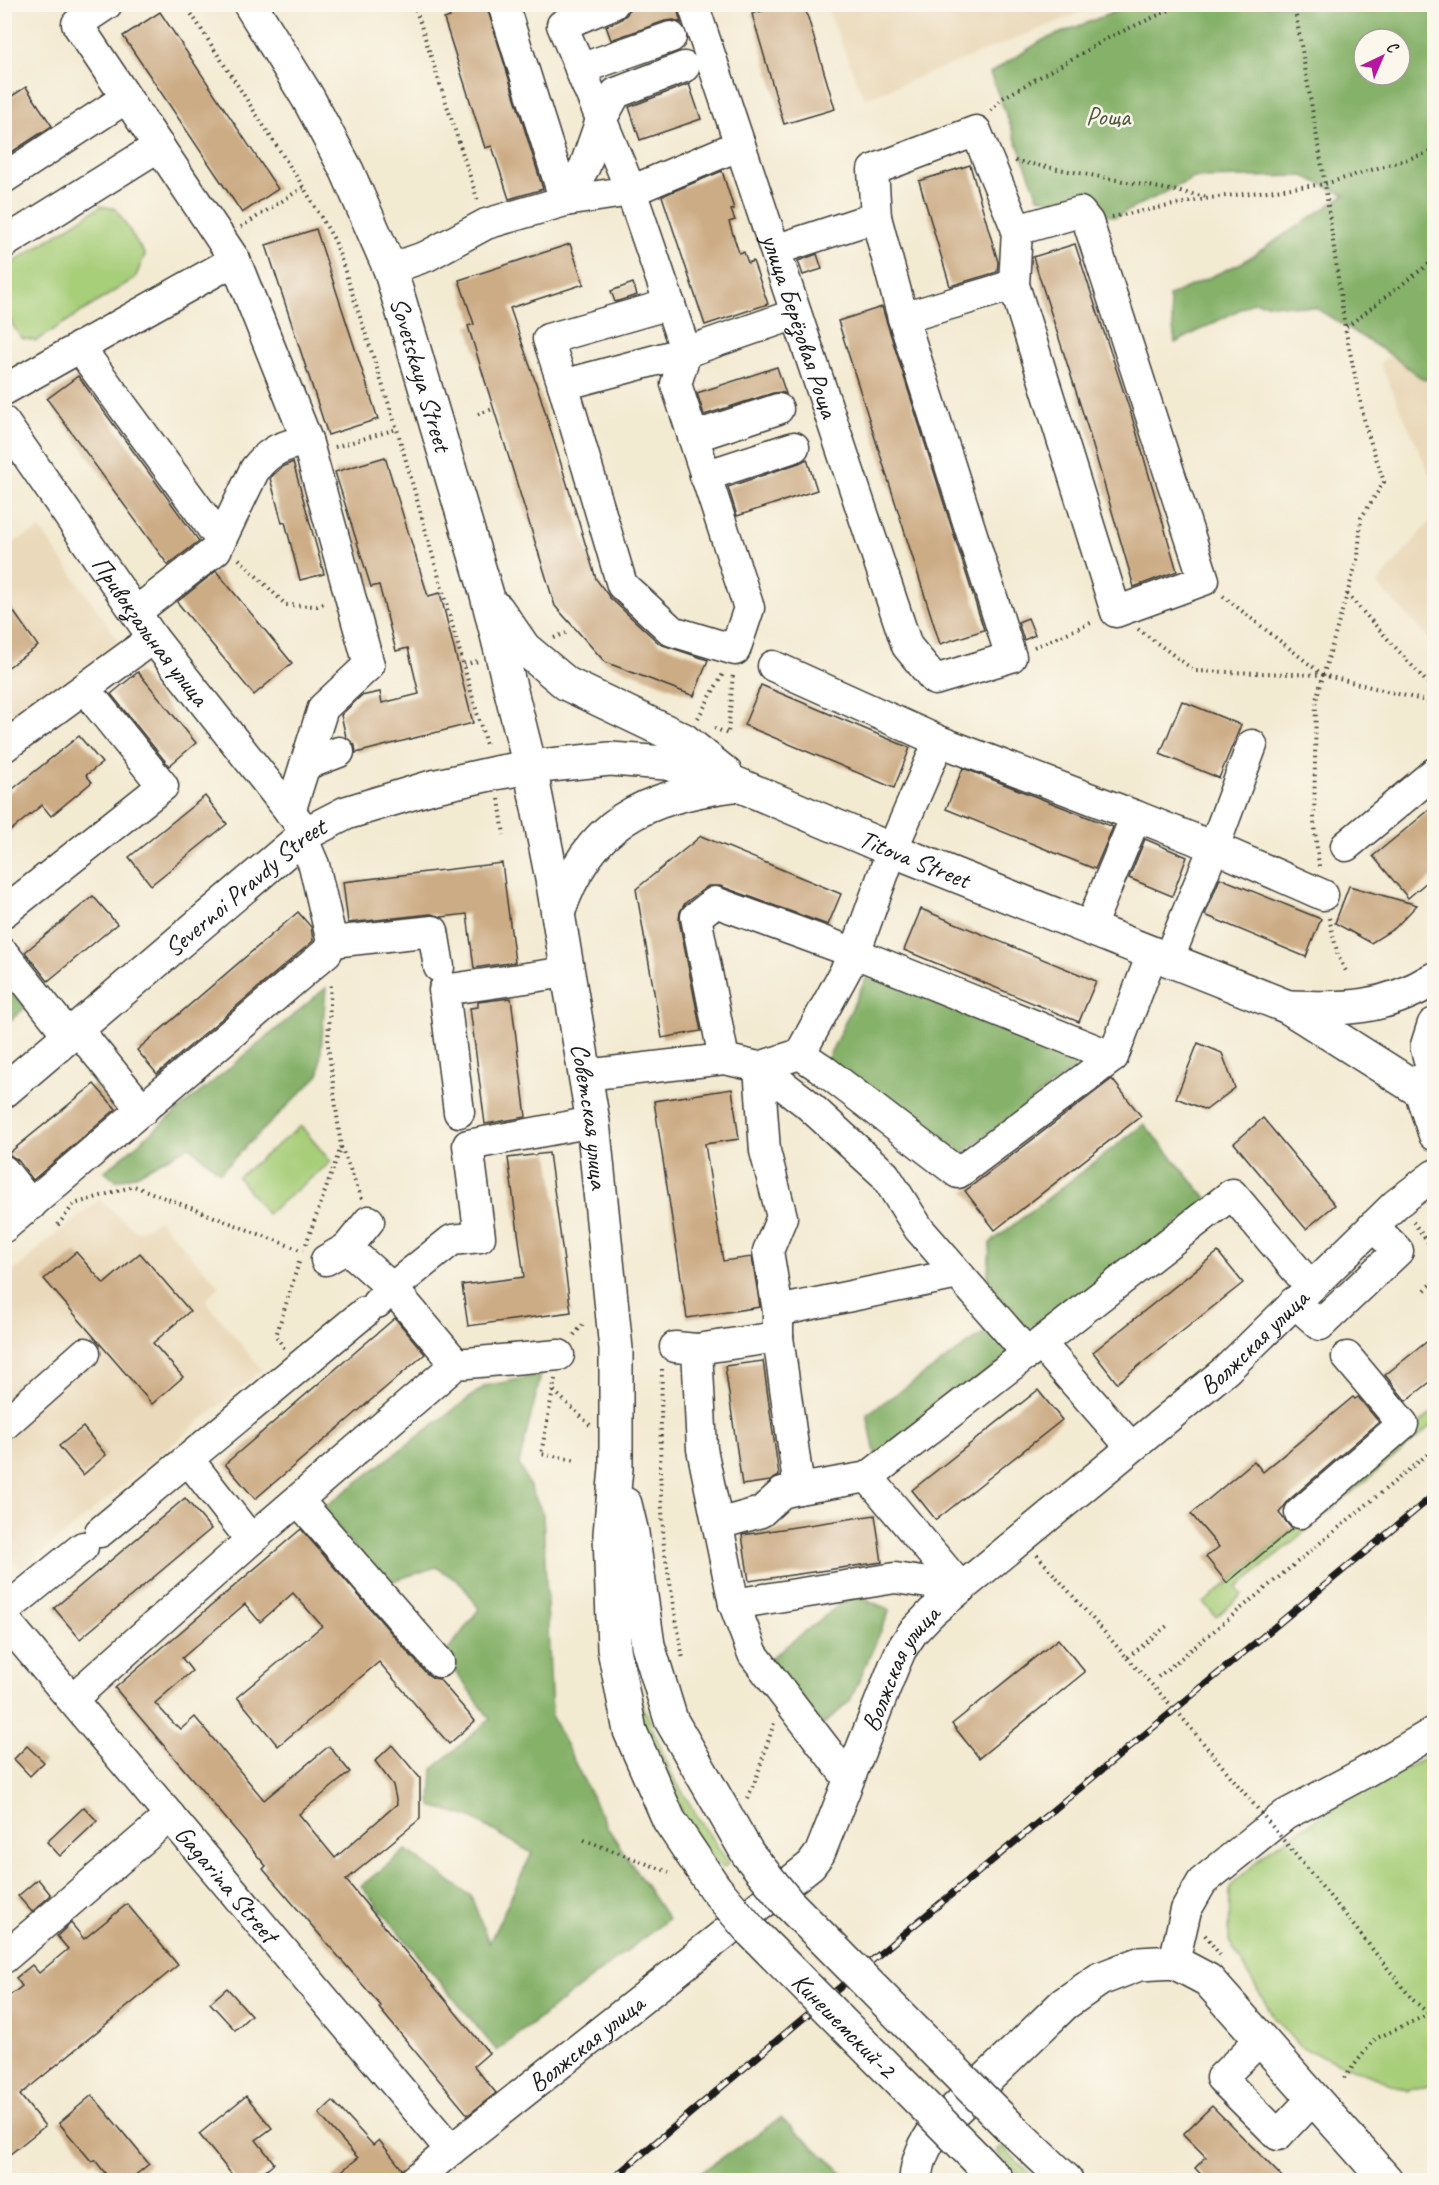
<svg xmlns="http://www.w3.org/2000/svg" width="1439" height="2185" viewBox="0 0 1439 2185" font-family="Caveat,sans-serif">
<rect width="100%" height="100%" fill="#fbf7ec"/>
<filter id="ink" filterUnits="userSpaceOnUse"><feTurbulence type="fractalNoise" baseFrequency=".0167" numOctaves="2"/><feDisplacementMap in="SourceGraphic" scale="12" xChannelSelector="R" yChannelSelector="G"/><feConvolveMatrix kernelMatrix="1 2 1 2 8 2 1 2 1" color-interpolation-filters="sRGB"/></filter>
<filter id="wash" filterUnits="userSpaceOnUse"><feTurbulence type="fractalNoise" baseFrequency=".008" numOctaves="4" result="noise"/><feDisplacementMap in="SourceGraphic" scale="24" xChannelSelector="R" yChannelSelector="G"/><feGaussianBlur stdDeviation="1.35" result="paint"/><feColorMatrix in="noise" values="0 0 0 0 0 0 0 0 0 0 0 0 0 0 0 0 0 1.4 0 .05"/><feComposite in="paint" operator="in"/></filter>
<g filter="url(#wash)">
<rect width="100%" height="100%" fill="#f3ead2"/>
<g fill="#ead9ba">
<path d="M826 5H1100L864 99Z"/>
<path d="M1434 321V484L1380 363Z"/>
<path d="M1434 517V644L1377 584Z"/>
<path d="M40 529 125 649 5 735V547Z"/>
<path d="M100 1200 137 1232 159 1220 219 1286 205 1301 262 1370 21 1570 5 1551 4 1280 50 1239Z"/>
</g>
<g fill="#a7ce79" stroke="#62754a" stroke-width="1.5">
<path d="M101 206 116 209 145 255 135 278 36 341 21 338 5 313V268Z"/>
<path d="M301 1126 331 1162 267 1214 238 1177Z"/>
<path d="M1434 1411V1424L1237 1588 1242 1595 1216 1617 1204 1603Z"/>
<path d="M631 1695 640 1698 673 1777 706 1830 729 1863 722 1868 695 1840Z"/>
<path d="M1434 1754V2083L1408 2091 1300 2047 1274 2018 1229 1941 1230 1887 1269 1850 1350 1797Z"/>
<path d="M1002 2147 1037 2180H1024L997 2152Z"/>
</g>
<g fill="#85b169" stroke="#506642" stroke-width="1.5" fill-rule="evenodd">
<path d="M1132 5H1434V377L1424 380 1388 353 1316 308 1254 302 1175 343 1169 296 1243 262 1345 195 1304 176 1194 178 1115 217 1038 197 990 73 1043 40ZM1364 39H1400V75H1364Z"/>
<path d="M872 966 1090 1056 955 1159 826 1062Z"/>
<path d="M5 982 26 1007 5 1025H4Z"/>
<path d="M326 988 319 1075 220 1172 189 1146 136 1175 116 1181 105 1171Z"/>
<path d="M1144 1124 1208 1200 876 1458 867 1414 984 1333 990 1243Z"/>
<path d="M541 1375 519 1464 543 1514 552 1717 607 1827 668 1919 497 2051 361 1886 406 1850 471 1896 489 1943 532 1853 470 1817 431 1806 433 1769 490 1719 444 1656 479 1609 462 1584 436 1567 384 1584 322 1509 485 1386Z"/>
<path d="M853 1594 890 1610 850 1701 821 1727 770 1659Z"/>
<path d="M781 2118 851 2180H689Z"/>
</g>
<g id="blocks">
<g fill="#ccac85">
<path d="M446 4H486L543 189 509 199 492 146 485 148 444 19 450 17Z"/>
<path d="M636 4H676L681 23 674 20 665 21 611 40 606 26 620 20 627 14 630 7Z"/>
<path d="M786 4H804L835 109 784 124 752 14Z"/>
<path d="M160 12 278 189 242 213 123 36Z"/>
<path d="M689 84 701 119 640 140 629 107Z"/>
<path d="M26 87 52 126 4 157V101Z"/>
<path d="M970 165 998 262 997 272 950 286 919 181Z"/>
<path d="M722 171 734 209 731 210 735 220 729 222 739 253 744 252 748 263 753 261 768 304 705 325 662 196Z"/>
<path d="M316 229 378 419 328 435 266 245Z"/>
<path d="M570 244 584 284 510 308 540 395 596 579 610 598 660 644 708 660 694 696 605 662 555 606 468 326 474 324 459 280Z"/>
<path d="M1075 244 1132 417 1177 571 1134 587 1088 429 1033 257Z"/>
<path d="M817 254 822 269 803 275 798 261Z"/>
<path d="M633 283 637 295 615 302 611 291Z"/>
<path d="M882 307 984 630 940 644 838 321Z"/>
<path d="M777 367 786 394 781 392 773 393 704 415 697 393Z"/>
<path d="M78 376 199 541 168 565 47 399Z"/>
<path d="M385 457 428 596 440 593 473 723 356 753 355 745 346 737 341 715 361 696 380 692 382 703 419 694 408 648 396 651 379 585 371 587 335 472Z"/>
<path d="M807 459 817 490 737 516 728 487 799 463Z"/>
<path d="M293 462 324 574 300 580 285 522 282 523 270 478 282 467Z"/>
<path d="M216 571 292 663 254 695 177 602Z"/>
<path d="M4 598 38 646 4 670Z"/>
<path d="M1028 618 1035 635 1024 640 1018 622Z"/>
<path d="M138 672 196 743 169 766 111 694Z"/>
<path d="M761 685 910 748 894 788 744 725Z"/>
<path d="M1182 701 1241 725 1219 778 1160 754Z"/>
<path d="M79 736 102 763 86 775 92 782 51 816 42 805 4 836V796Z"/>
<path d="M963 768 1113 827 1095 869 946 809Z"/>
<path d="M205 796 227 824 151 885 129 857Z"/>
<path d="M1434 806V876L1408 898 1373 856Z"/>
<path d="M701 836 841 894 828 925 720 886H708L685 903 680 912 679 920 701 1031 662 1038 636 889Z"/>
<path d="M1145 839 1187 857 1172 896 1129 878Z"/>
<path d="M502 863 515 962 474 968 467 914 442 917 431 914 348 923 343 882Z"/>
<path d="M1220 878 1321 919 1306 957 1205 915Z"/>
<path d="M1349 886 1417 905 1395 928 1371 943 1335 923Z"/>
<path d="M93 896 117 924 48 981 25 952Z"/>
<path d="M921 909 1096 981 1079 1022 904 950Z"/>
<path d="M298 912 311 927 313 941 157 1074 137 1050Z"/>
<path d="M511 998 526 1117 485 1124 470 1008 478 1007V1002Z"/>
<path d="M1198 1043 1222 1053 1235 1088 1206 1110 1176 1098Z"/>
<path d="M1112 1079 1141 1116 995 1230 965 1191Z"/>
<path d="M94 1084 116 1109 33 1180 18 1160 8 1154Z"/>
<path d="M732 1089 739 1139 705 1144 723 1261 752 1257 760 1307 687 1318 654 1101Z"/>
<path d="M1263 1118 1335 1205 1306 1229 1234 1143Z"/>
<path d="M549 1153 571 1312 468 1326 462 1285 524 1277 508 1158Z"/>
<path d="M76 1252 104 1284 140 1253 190 1311 153 1343 183 1377 152 1404 44 1279Z"/>
<path d="M1218 1252 1243 1283 1117 1383 1093 1352Z"/>
<path d="M395 1318 425 1354 255 1499 225 1464Z"/>
<path d="M1434 1336V1379L1406 1401 1385 1375Z"/>
<path d="M763 1361 779 1476 770 1481 742 1485 725 1366Z"/>
<path d="M1038 1390 1062 1420 936 1520 912 1490Z"/>
<path d="M1353 1397 1355 1399 1358 1397 1379 1422 1289 1500 1279 1513 1292 1529 1227 1583 1206 1557 1219 1547 1191 1514 1254 1461 1263 1472Z"/>
<path d="M83 1427 106 1455 83 1475 59 1446Z"/>
<path d="M185 1498 211 1529 80 1639 54 1608Z"/>
<path d="M875 1515 882 1562 749 1581 742 1535Z"/>
<path d="M301 1529 426 1673 433 1678 439 1679 475 1721 449 1744 379 1662 278 1746 237 1697 322 1626 293 1593 260 1622 245 1604 182 1658 192 1671 155 1703 176 1726 177 1725 181 1729 195 1717 264 1800 329 1746 350 1772 299 1814 335 1858 397 1804 393 1785 375 1761 392 1745 420 1778V1819L346 1880 489 2053 474 2066 496 2093 468 2115 379 2008 381 2006 263 1869 266 1866 115 1688Z"/>
<path d="M1058 1639 1085 1672 979 1758 952 1724Z"/>
<path d="M27 1746 44 1762 30 1776 14 1759Z"/>
<path d="M84 1807 97 1821 60 1856 47 1842Z"/>
<path d="M38 1879 51 1895 32 1912 18 1896Z"/>
<path d="M127 1904 178 1965 20 2095 45 2126 4 2159V2000L22 1986 16 1978 32 1965 39 1973 68 1949 57 1936 71 1923 84 1939Z"/>
<path d="M227 1988 251 2015 235 2030 210 2003Z"/>
<path d="M92 2095 149 2164 128 2181H111L95 2160 92 2162 59 2123Z"/>
<path d="M246 2096 272 2128 256 2140 274 2163 252 2181H237L199 2134Z"/>
<path d="M333 2101 373 2145 379 2140 402 2169 398 2178 395 2181H329L358 2158 319 2114Z"/>
<path d="M1212 2106 1286 2181H1207L1195 2168 1206 2157 1183 2134Z"/>
</g>
</g>
</g>
<g filter="url(#ink)">
<use href="#blocks" fill-opacity="0" stroke="#3c3b37" stroke-width="1.5"/>
<g fill="none" stroke-linecap="round" stroke-linejoin="round">
<g stroke="#3c3b37" stroke-width="33">
<g id="minor">
<path d="M107 4 77 24 235 260 307 440 369 665 323 708 290 812"/>
<path d="M503 4 565 201"/>
<path d="M613 4 562 25 631 191 686 352 563 385 622 585 672 631 735 650 749 608 676 384 686 352 796 314"/>
<path id="s1" d="M693 4 907 646 935 680 1011 657 903 318 876 217 775 250"/>
<path d="M587 86 580 69 671 37"/>
<path d="M4 178 126 98"/>
<path d="M565 201 585 166 601 120 616 93 684 67"/>
<path d="M876 217 873 170 976 131 1017 230 1014 285 1116 612 1204 580 1088 222 1080 212 1017 230"/>
<path d="M4 243 159 146"/>
<path d="M390 269 427 256 486 224 565 201 631 191 740 145"/>
<path d="M903 318 1014 285"/>
<path d="M79 347 221 540"/>
<path d="M563 385 548 339 670 304"/>
<path d="M4 390 235 260"/>
<path id="s2" d="M4 422 153 638 299 823"/>
<path d="M693 437 778 409"/>
<path d="M705 476 794 447"/>
<path d="M137 611 216 550 255 469C271 449 283 446 307 440"/>
<path d="M773 666 939 741"/>
<path d="M1252 745 1214 847 1323 895"/>
<path d="M4 747 153 638"/>
<path d="M305 765 339 752"/>
<path d="M1346 846 1434 773"/>
<path d="M715 902 855 953 1113 1057 958 1173 821 1068 800 1054 759 1067 724 1059 696 917Z"/>
<path d="M4 912 163 786 97 704"/>
<path d="M1089 929 1136 816 1214 847 1168 960"/>
<path d="M332 942 433 931 439 967"/>
<path d="M4 954 69 1036"/>
<path d="M77 1029 143 1110"/>
<path d="M800 1054 855 953 892 850 939 741 1136 816"/>
<path d="M1113 1057 1152 954"/>
<path d="M759 1067 805 1102 885 1175 919 1229 1028 1354"/>
<path d="M585 1075 724 1059"/>
<path d="M1421 1079 1419 1090 1434 1135"/>
<path d="M459 1112 444 990 567 972"/>
<path d="M4 1171 31 1205"/>
<path d="M369 1221 347 1248 392 1288 456 1364"/>
<path d="M4 1227 327 952 332 942 314 865 302 837"/>
<path d="M326 1260 347 1248"/>
<path d="M1294 1302 1320 1325 1398 1251 1373 1226"/>
<path d="M377 1303 392 1288 452 1240 480 1237 468 1145 593 1122"/>
<path d="M778 1311 958 1274"/>
<path d="M778 1337 799 1489 868 1477"/>
<path d="M1041 1344 1131 1447"/>
<path d="M675 1347 697 1349 702 1449 734 1604 753 1654 848 1778"/>
<path d="M697 1349 778 1337V1311L768 1251 782 1217 765 1151 759 1067"/>
<path d="M4 1425 85 1353"/>
<path d="M188 1459 251 1540"/>
<path d="M298 1500 439 1662"/>
<path d="M1300 1513 1403 1424 1347 1357"/>
<path d="M718 1524 761 1512 782 1493 799 1489"/>
<path d="M100 1532 365 1312"/>
<path d="M961 1588 868 1477 1232 1194 1310 1286"/>
<path d="M734 1604 895 1578 961 1588"/>
<path d="M4 1611 83 1547"/>
<path id="s3" d="M4 1619 451 2150"/>
<path d="M72 1699 251 1540 456 1364 559 1355"/>
<path d="M4 1958 170 1816"/>
<path d="M1174 1962 1186 1910 1202 1882 1285 1815 1362 1774 1434 1732"/>
<path d="M1260 2040 1221 2078 1278 2135 1312 2099"/>
<path id="s4" d="M415 2180 451 2150 811 1865 820 1853 894 1666 901 1650 913 1632 932 1612 1226 1370 1396 1204 1434 1175"/>
</g>
</g>
<g stroke="#3c3b37" stroke-width="36">
<g id="major">
<path id="s5" d="M250 4 308 98 347 171 390 269 487 595 530 767 553 884 593 1122 616 1349V1468L610 1534 614 1649 630 1731 669 1820 714 1887"/>
<path d="M497 609 524 648 567 684 684 740 726 774"/>
<path d="M558 913C588 822 644 797 734 785"/>
<path d="M1288 1007C1345 1009 1383 1010 1434 979"/>
<path d="M1434 1025 1427 1047 1434 1073"/>
<path id="s6" d="M4 1091 307 833 346 813 432 787 495 773 530 767 610 759 666 763 713 775 739 785 892 850 1288 1007 1419 1090 1434 1103"/>
<path d="M625 1504 632 1533 648 1645 671 1720 748 1854"/>
<path d="M1011 2128 1066 2180"/>
<path d="M978 2160 997 2180"/>
<path d="M916 2180C917 2159 926 2143 938 2126L1064 2004 1100 1979 1139 1964 1174 1962 1208 1980 1386 2180"/>
</g>
</g>
<g stroke="#3c3b37" stroke-width="4" stroke-dasharray="1.5 4.5" stroke-linecap="butt">
<path d="M185 4 307 193 335 241 397 429 487 748"/>
<path d="M414 4 478 201"/>
<path d="M1294 4 1325 184 1345 328"/>
<path d="M991 111 1001 99 1112 36 1183 4"/>
<path d="M1015 161 1208 197"/>
<path d="M1112 217 1210 198 1325 184 1434 151"/>
<path d="M241 227 304 187"/>
<path d="M478 414 493 409"/>
<path d="M335 447 397 429"/>
<path d="M239 559 286 605 317 606 326 602"/>
<path d="M1347 594 1434 690"/>
<path d="M1223 596 1323 675"/>
<path d="M1138 629 1195 671 1323 675 1434 703"/>
<path d="M554 638 566 633"/>
<path d="M1034 647 1093 622"/>
<path d="M464 665 478 661"/>
<path d="M698 718 724 672"/>
<path d="M714 728 728 734 733 673"/>
<path d="M499 799 504 835"/>
<path d="M1319 866 1314 822 1316 700 1358 557 1361 518 1384 482 1366 428 1345 328 1434 260"/>
<path d="M1329 918 1338 956 1346 971"/>
<path d="M341 1147 362 1199"/>
<path d="M1413 1222 1434 1250"/>
<path d="M58 1225 74 1204 134 1186 303 1251"/>
<path d="M306 1244 341 1147 328 1044 331 982"/>
<path d="M1425 1290 1434 1282"/>
<path d="M574 1335 585 1322"/>
<path d="M284 1348 276 1336 300 1259"/>
<path d="M662 1369 660 1471 664 1548 683 1659"/>
<path d="M555 1379 541 1454 577 1460"/>
<path d="M554 1391 590 1425"/>
<path d="M1037 1555 1127 1658 1168 1625"/>
<path d="M1158 1677 1434 1449"/>
<path d="M747 1798 756 1779 774 1723"/>
<path d="M584 1840 669 1872"/>
<path d="M1342 1911 1413 2000 1434 2018"/>
<path d="M1205 1935 1220 1955"/>
<path d="M1344 2078 1375 2039 1429 2014"/>
</g>
<use href="#minor" stroke="#fff" stroke-width="30"/>
<use href="#major" stroke="#fff" stroke-width="33"/>
<g stroke="#1c1c1c" stroke-width="7">
<path id="rail" d="M611 2180 901 1936 1434 1495"/>
</g>
<use href="#rail" stroke="#fbf7ec" stroke-width="4.5" stroke-dasharray="14" stroke-linecap="butt"/>
<g stroke="#3c3b37" stroke-width="36" stroke-linecap="butt">
<g id="major-bridge">
<path d="M748 1854 788 1903 1011 2128"/>
<path id="s7" d="M714 1887 752 1932 978 2160"/>
</g>
</g>
<path stroke="#3c3b37" stroke-width="4" stroke-dasharray="1.5 4.5" stroke-linecap="butt" d="M1127 1658 1180 1715 1342 1911"/>
<use href="#major-bridge" stroke="#fff" stroke-width="33"/>
</g>
</g>
<g text-anchor="middle" stroke-width="5" stroke-linejoin="round" paint-order="stroke">
<g font-size="26" fill="#4d5a3d" stroke="#fbf7ec">
<text x="1108" y="125">Роща</text>
</g>
<g font-size="26" fill="#1c1c1c" stroke="#fbf7ec">
<text dy="9" stroke="none"><textPath href="#s1" startOffset="339">улица Берёзовая Роща</textPath></text>
<text dy="9" stroke="none"><textPath href="#s5" startOffset="410">Sovetskaya Street</textPath></text>
<text dy="9" stroke="none"><textPath href="#s2" startOffset="255">Привокзальная улица</textPath></text>
<text dy="9" stroke="none"><textPath href="#s6" startOffset="1035">Titova Street</textPath></text>
<text dy="9" stroke="none"><textPath href="#s6" startOffset="316">Severnoi Pravdy Street</textPath></text>
<text dy="9" stroke="none"><textPath href="#s5" startOffset="1172">Советская улица</textPath></text>
<text dy="9" stroke="none"><textPath href="#s4" startOffset="1209">Волжская улица</textPath></text>
<text dy="9" stroke="none"><textPath href="#s4" startOffset="723">Волжская улица</textPath></text>
<text dy="9" stroke="none"><textPath href="#s3" startOffset="346">Gagarina Street</textPath></text>
<text dy="9" stroke="none"><textPath href="#s7" startOffset="190">Кинешемский-2</textPath></text>
<text dy="9" stroke="none"><textPath href="#s4" startOffset="219">Волжская улица</textPath></text>
</g>
</g>
<rect width="1439" height="2185" fill="none" stroke="#fbf7ec" stroke-width="24"/>
<g transform="translate(1382 57) rotate(44)"><circle r="28" fill="#fbf7ec" stroke="#a29f99" stroke-width="1.5"/>
<path d="M0-4.5L10 22L0 15L-10 22Z" fill="#b5179e"/>
<text y="-9" font-size="16" font-weight="bold" text-anchor="middle" fill="#1c1c1c">С</text>
</g>
</svg>
